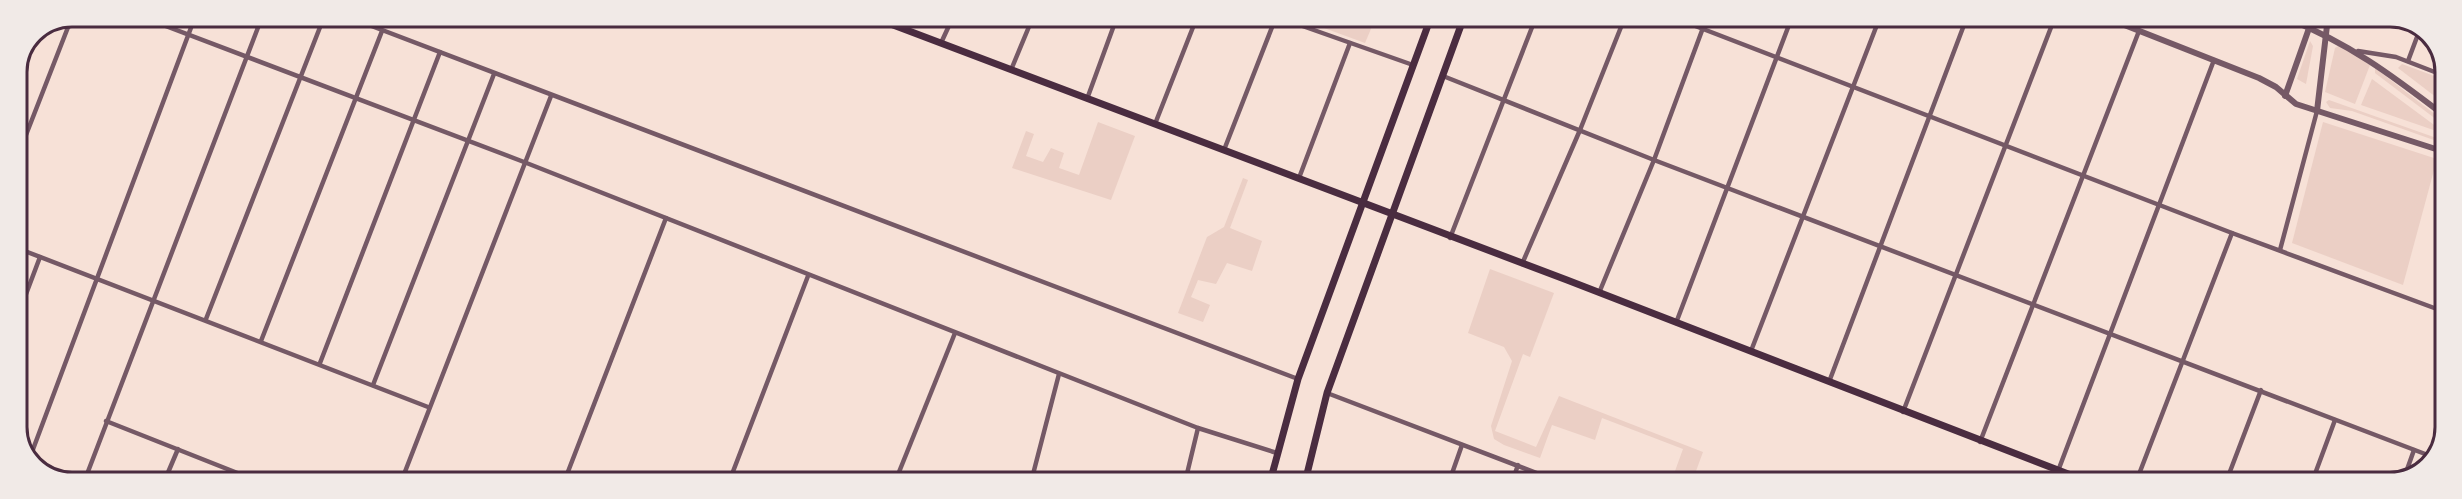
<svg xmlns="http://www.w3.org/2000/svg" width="2462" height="499" viewBox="0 0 2462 499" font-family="'IBM Plex Serif',serif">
<rect width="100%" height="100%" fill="#f7e1d7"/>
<g fill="#ebcfc5">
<path d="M1294 17H1376L1365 43Z"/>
<path d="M2310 41 2313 46 2306 84 2297 79Z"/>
<path d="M2340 45 2370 65 2355 104 2325 92 2335 48Z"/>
<path d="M2402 64 2445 80V104L2398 68Z"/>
<path d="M2375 68 2445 122V126L2375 73Z"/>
<path d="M2372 79 2445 133V134L2361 105Z"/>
<path d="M2329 100 2445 141V144L2352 111 2330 108 2326 102Z"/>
<path d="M1098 122 1135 136 1111 200 1012 168 1026 131 1034 134 1026 156 1043 162 1051 148 1064 153 1059 168 1079 175Z"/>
<path d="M2323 122 2437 159 2403 285 2292 243Z"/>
<path d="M1243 178 1248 180 1230 228 1262 241 1252 271 1227 263 1216 284 1198 280 1191 297 1210 305 1203 322 1178 313 1207 237 1224 227Z"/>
<path d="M1490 269 1554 293 1530 357 1523 354 1495 431 1536 447 1559 396 1703 452 1692 482H1671L1683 449 1602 418 1595 440 1552 425 1540 458 1504 445 1494 439 1491 426 1512 361 1504 347 1468 333Z"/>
</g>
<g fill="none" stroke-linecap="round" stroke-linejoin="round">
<g stroke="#755966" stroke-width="4.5">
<path d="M142 17 524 162 1198 428 1277 453"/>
<path d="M348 17 1298 379"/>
<path d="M1277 17 1413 65"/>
<path d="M1672 17 2232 233 2445 312"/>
<path d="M941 43 953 17"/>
<path d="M2358 51 2396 57 2445 76"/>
<path d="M2408 61 2420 29"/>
<path d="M1011 70 1033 17"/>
<path d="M1443 76 1654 160 2433 457"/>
<path d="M1087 99 1117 17"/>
<path d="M1155 124 1197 17"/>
<path d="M1224 150 1276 17"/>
<path d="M17 158 72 17"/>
<path d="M1299 178 1350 43"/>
<path d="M1450 238 1536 17"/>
<path d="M17 248 428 407"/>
<path d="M2280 250 2317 111"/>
<path d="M1522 264 1580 130 1625 17"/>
<path d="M1599 293 1654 160 1707 17"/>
<path d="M17 318 40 257"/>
<path d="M206 319 324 17"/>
<path d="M1676 323 1792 17"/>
<path d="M261 341 382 31"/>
<path d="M1751 351 1880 17"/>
<path d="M320 363 440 52"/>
<path d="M1829 382 1967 17"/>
<path d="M373 385 494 74"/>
<path d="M1327 393 1560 482"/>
<path d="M1903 412 2055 17"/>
<path d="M106 421 260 482"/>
<path d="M1980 442 2139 31"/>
<path d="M29 460 195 17"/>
<path d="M2058 471 2214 60"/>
<path d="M1379 478 1390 482"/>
<path d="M2404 478 2414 450"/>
<path d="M84 482 262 17"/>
<path d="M164 482 178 449"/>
<path d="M401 482 551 96"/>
<path d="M564 482 666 218"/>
<path d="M729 482 808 276"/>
<path d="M895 482 955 333"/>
<path d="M1031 482 1059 374"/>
<path d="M1185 482 1198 428"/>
<path d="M1449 482 1462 445"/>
<path d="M1512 482 1518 465"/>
<path d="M2136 482 2232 233"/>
<path d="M2226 482 2261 390"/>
<path d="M2312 482 2335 420"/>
</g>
<g stroke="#755966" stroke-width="6">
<path d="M2104 17 2259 78 2276 87 2296 104 2445 152"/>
<path d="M2284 17C2350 44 2389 73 2445 116"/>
<path d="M2285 96 2313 17"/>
<path d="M2317 111 2328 17"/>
</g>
<g stroke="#4a2c40" stroke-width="7">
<path d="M872 17 1567 280 2089 482"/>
<path d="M1270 482 1298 379 1431 17"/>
<path d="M1305 482 1327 393 1464 17"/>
</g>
</g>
<path d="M0 0H2462V499H0ZM72 27H2390A45 45 0 0 1 2435 72V427A45 45 0 0 1 2390 472H72A45 45 0 0 1 27 427V72A45 45 0 0 1 72 27Z" fill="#f1eae7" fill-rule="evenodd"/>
<path fill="none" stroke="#4a2c40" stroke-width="3" d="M72 27H2390A45 45 0 0 1 2435 72V427A45 45 0 0 1 2390 472H72A45 45 0 0 1 27 427V72A45 45 0 0 1 72 27Z"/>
</svg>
